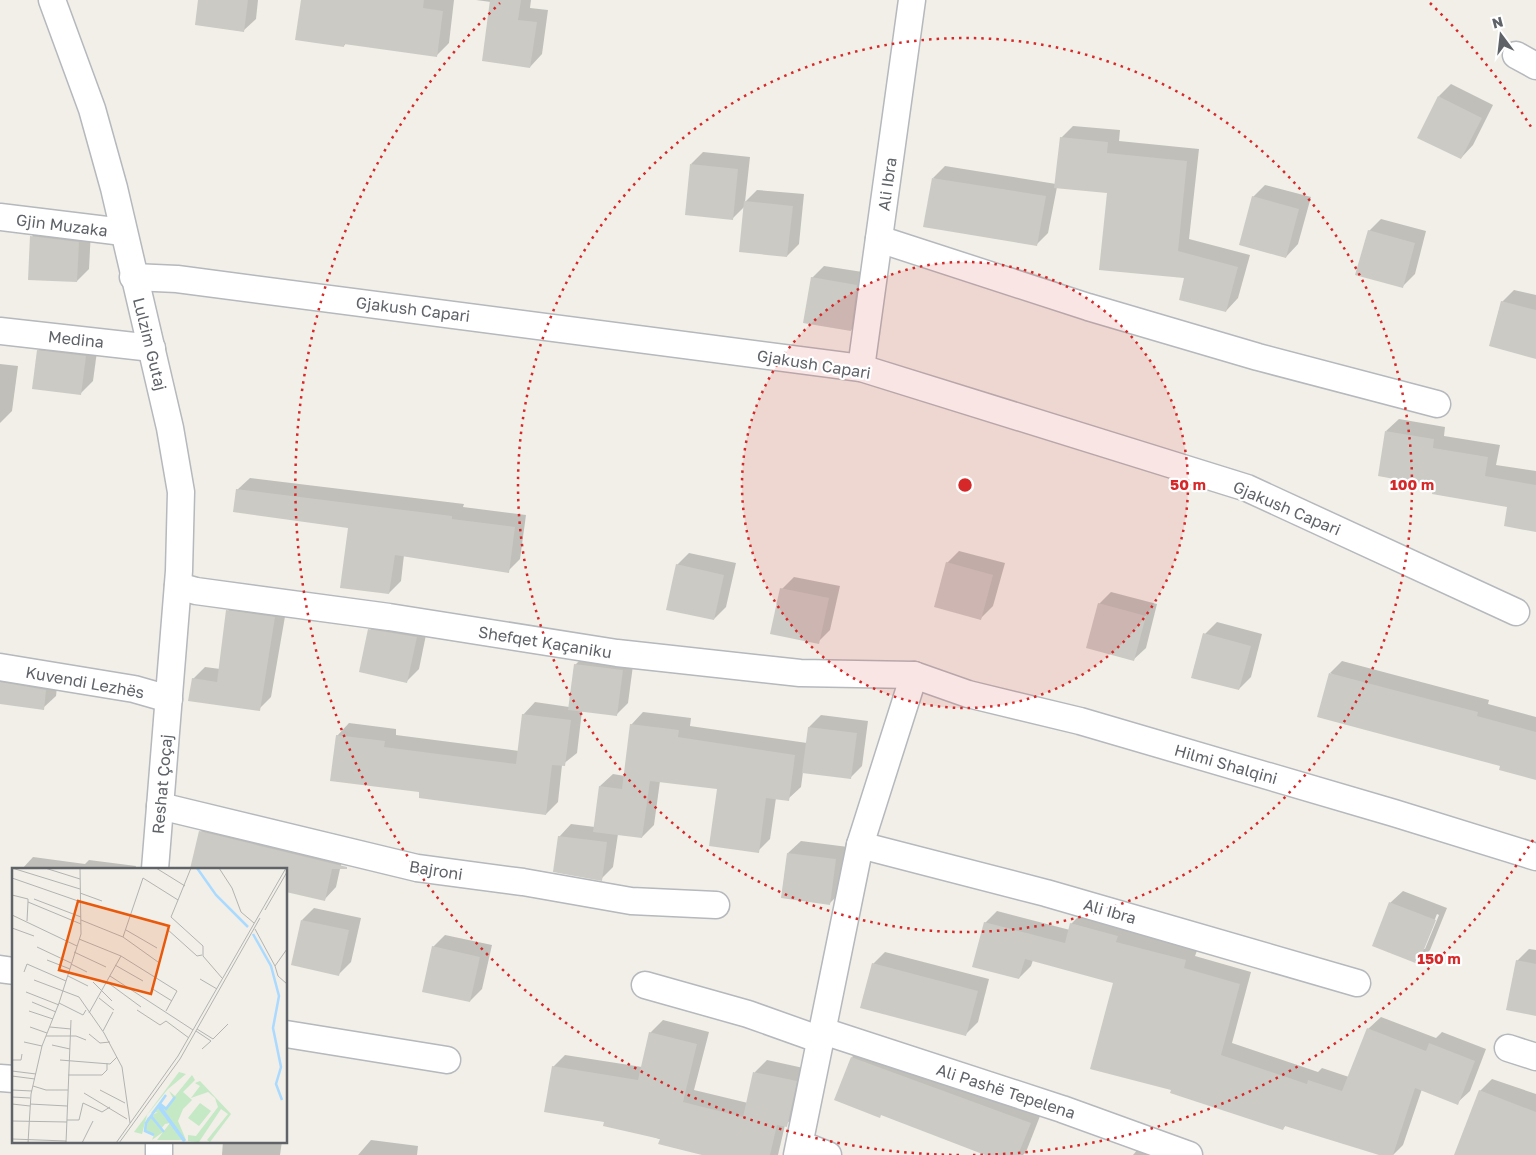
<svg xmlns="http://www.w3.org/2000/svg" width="1536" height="1155" viewBox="0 0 1536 1155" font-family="'Golos Text',sans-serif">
<rect width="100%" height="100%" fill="#f1efe8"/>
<g fill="#0003" fill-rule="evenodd">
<path d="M199 0H258L256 19 243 31Z"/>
<path d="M302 0H454L449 43 436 56 346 43 344 46Z"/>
<path d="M476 0H531L530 8 548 10 542 54 530 67 491 2Z"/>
<path d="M1451 84 1493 105 1473 145 1461 158 1439 96Z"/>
<path d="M1073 126 1120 130 1119 141 1199 149 1189 239 1250 255 1238 298 1226 311 1186 277 1109 192 1057 187 1048 233 1036 245 933 178 945 166 1056 184 1061 138Z"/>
<path d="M703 152 750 157 745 202 757 190 804 194 799 244 787 256 745 206 733 218 691 164Z"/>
<path d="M1265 185 1311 197 1298 244 1286 257 1253 197Z"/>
<path d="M1381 219 1426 231 1415 274 1403 286 1369 231Z"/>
<path d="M44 224 91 230 89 269 77 281 32 236Z"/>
<path d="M824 266 869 273 863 318 851 330 812 278Z"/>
<path d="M1514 290 1536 295V357L1502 302Z"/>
<path d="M51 339 98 344 93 381 81 393 38 351Z"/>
<path d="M0 364 18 366 12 411 0 423Z"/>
<path d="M1399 419 1445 427 1444 436 1500 445 1496 465 1536 471V531L1508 506 1435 485 1386 431Z"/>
<path d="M250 478 464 504 463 507 526 515 520 559 508 571 404 555 401 581 389 593 350 527 237 490Z"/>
<path d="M959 551 1005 563 993 606 981 618 947 563Z"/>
<path d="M689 553 736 563 726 607 714 619 677 565Z"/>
<path d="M794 577 840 586 830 630 818 642 782 589Z"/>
<path d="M1111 592 1157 604 1146 648 1133 660 1099 604Z"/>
<path d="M240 599 287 605 271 697 259 709 193 679 205 667 220 669 228 611Z"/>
<path d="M382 618 428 625 419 669 407 681 370 630Z"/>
<path d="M1217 622 1262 634 1251 677 1239 689 1205 634Z"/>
<path d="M587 653 634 658 628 703 616 715 582 711 577 753 562 765 558 802 546 814 421 791 337 736 349 723 396 729V735L519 751 523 715 535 702 569 707 575 665Z"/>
<path d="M1342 661 1489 700 1488 704 1536 717V779L1501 765 1330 673Z"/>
<path d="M0 668 58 678 56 696 43 708 0 702Z"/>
<path d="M643 712 691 718 690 726 807 743 809 727 821 715 868 721 862 766 850 778 803 772 801 787 788 799 776 798 770 839 758 851 719 788 660 781 654 825 642 837 618 834 613 867 601 879 559 837 571 824 595 827 600 786 613 774 625 776 631 725Z"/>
<path d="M212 819 344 851 336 887 324 900 286 869 200 831Z"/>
<path d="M801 841 848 847 842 891 829 904 788 853Z"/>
<path d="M33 857 85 864 89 860 136 866 135 869H22Z"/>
<path d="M1403 891 1447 908 1430 950 1418 962 1390 903ZM1437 914 1439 915 1425 949H1423Z"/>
<path d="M314 908 361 918 351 962 339 974 302 920Z"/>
<path d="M997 911 1070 930 1071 924 1083 912 1198 948 1195 956 1251 972 1232 1043 1318 1072 1322 1068 1349 1077 1368 1029 1381 1017 1436 1038 1442 1032 1486 1049 1470 1091 1457 1103 1422 1089 1403 1145 1393 1155H1383L1286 1125 1283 1128 1115 982 1033 960 1031 966 1019 978 985 923Z"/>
<path d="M445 935 492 945 482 989 470 1001 433 947Z"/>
<path d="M1529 949 1536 950V1015L1517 961Z"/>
<path d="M885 952 989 979 978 1022 965 1035 873 964Z"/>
<path d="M663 1020 709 1032 694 1090 748 1103 755 1072 767 1060 808 1069 799 1113 785 1125 778 1155H708L605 1121 553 1067 565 1055 642 1067 650 1033Z"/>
<path d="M864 1045 1042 1111 1026 1152 1023 1155H989L882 1114 852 1057Z"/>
<path d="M1492 1079 1536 1094V1155H1456L1480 1091Z"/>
<path d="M371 1140 418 1146 417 1155H358Z"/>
<path d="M223 1141H282L280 1155H222Z"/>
<path d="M1138 1149 1153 1155H1133Z"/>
</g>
<g fill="#cccac5">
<path d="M198 0H248L244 32 195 25Z"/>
<path d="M301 0H424L423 8 443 11 437 57 344 44V47L295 40Z"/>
<path d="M490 0H521L518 20 537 22 530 68 482 61Z"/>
<path d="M1438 96 1482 118 1461 159 1417 138Z"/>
<path d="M1060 137 1108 142 1107 153 1187 161 1178 251 1238 267 1226 312 1179 300 1184 278 1099 270 1107 193 1054 188Z"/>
<path d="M690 164 738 169 733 220 685 215Z"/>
<path d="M932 178 1046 196 1037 246 923 227Z"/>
<path d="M1252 196 1299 209 1286 258 1239 245Z"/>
<path d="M744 201 793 206 787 257 739 252Z"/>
<path d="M1368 230 1415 243 1403 288 1355 275Z"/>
<path d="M30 236 79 242 77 282 28 280Z"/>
<path d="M811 277 857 285 851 331 803 323Z"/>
<path d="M1501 301 1536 310V359L1489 346Z"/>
<path d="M37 350 86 356 81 395 32 389Z"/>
<path d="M1385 431 1434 439 1433 448 1488 457 1485 476 1536 485V532L1504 526 1507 507 1432 494 1433 486 1378 476Z"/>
<path d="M236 489 452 516V519L515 527 509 573 395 555 389 594 340 588 348 528 233 512Z"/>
<path d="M946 562 993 575 981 620 934 607Z"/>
<path d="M676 564 724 575 714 620 666 610Z"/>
<path d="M780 588 829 598 819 644 770 634Z"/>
<path d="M1098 603 1146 616 1134 661 1086 648Z"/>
<path d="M226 610 275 617 260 711 188 701 192 678 217 682Z"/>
<path d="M368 629 417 637 407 683 359 672Z"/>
<path d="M1203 633 1251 646 1239 690 1191 678Z"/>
<path d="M574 664 623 670 617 716 568 710Z"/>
<path d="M1329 673 1478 712 1477 716 1536 732V780L1499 770 1500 766 1317 717Z"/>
<path d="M0 682 46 690 44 710 0 704Z"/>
<path d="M522 714 571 720 565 766 552 765 546 815 419 798V792L330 781 336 735 385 741 384 747 516 764Z"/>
<path d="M630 724 679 730 678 737 795 755 789 801 766 798 759 853 709 846 717 789 650 781 642 838 593 832 599 786 622 789Z"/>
<path d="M808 727 857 733 851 779 802 773Z"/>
<path d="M199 831 347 867V869H332L325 901 286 892V869H190Z"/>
<path d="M558 836 607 842 602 881 553 872Z"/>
<path d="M787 853 836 859 830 905 781 898Z"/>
<path d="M1389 902 1436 920 1418 964 1372 946Z"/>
<path d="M301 920 349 930 339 976 291 965Z"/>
<path d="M984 922 1065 943 1070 923 1118 936 1116 942 1186 960 1184 968 1240 984 1221 1055 1307 1084 1308 1080 1342 1091 1367 1028 1426 1051 1429 1043 1475 1061 1458 1105 1415 1088 1393 1155H1379L1285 1126 1283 1130 1170 1093 1171 1090 1090 1069 1113 983 1025 959 1019 979 972 967Z"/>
<path d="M432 946 480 957 470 1002 422 992Z"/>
<path d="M1516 960 1536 964V1016L1506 1010Z"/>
<path d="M872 963 978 991 966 1036 860 1008Z"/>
<path d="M649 1032 697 1044 683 1102 743 1117 753 1072 797 1081 787 1127 777 1125 770 1155H702L658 1144 660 1139 603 1126 604 1122 544 1112 552 1066 638 1080Z"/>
<path d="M851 1057 1031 1123 1018 1155H985L881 1115 880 1118 834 1100Z"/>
<path d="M1479 1090 1536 1112V1155H1454Z"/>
</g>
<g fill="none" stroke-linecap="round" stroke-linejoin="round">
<g stroke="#b5b8bc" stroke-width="29">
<g id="minor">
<path d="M52 0 92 109 114 188 170 428 181 492 179 571 155 869"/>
<path d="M1516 55 1536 66"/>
<path d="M0 217 123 232"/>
<path d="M879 239 1088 307 1258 357 1437 404"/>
<path d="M133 277 177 279 861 368 1247 488 1516 612"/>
<path d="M0 331 152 348"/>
<path d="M861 368 912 0"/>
<path d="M178 586 196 591 389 617 617 653 800 673 914 675 968 694 1080 721 1394 813 1536 857"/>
<path d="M0 667 134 689 169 699"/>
<path d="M160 806 417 868 523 882 631 901 716 905"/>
<path d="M860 845 1046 893 1357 983"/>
<path d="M0 969 14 971"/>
<path d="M645 985 748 1014 821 1040"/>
<path d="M823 1031 1062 1109 1189 1155"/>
<path d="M286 1034 447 1060"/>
<path d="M1508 1048 1536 1057"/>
<path d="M0 1078 14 1079"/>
<path d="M159 1141V1155"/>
<path d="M800 1144 828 1155"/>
<path d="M797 1155 860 845 914 675"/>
</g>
</g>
<use href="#minor" stroke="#fff" stroke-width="26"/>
</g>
<circle cx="965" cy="485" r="223" fill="#d62828" fill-opacity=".12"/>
<g fill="none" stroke="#d62828" stroke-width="2.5" stroke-dasharray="2.5 5">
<circle cx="965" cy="485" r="223"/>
<circle cx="965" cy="485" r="447"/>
<path d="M1533 840A670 670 0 0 1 971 1155M959 1155A670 670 0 0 1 500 3M1430 3A670 670 0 0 1 1533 130"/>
</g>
<g text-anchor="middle" stroke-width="4.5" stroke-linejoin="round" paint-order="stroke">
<g font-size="16" fill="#5f6368" stroke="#fff">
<text transform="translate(887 184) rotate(-82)" y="6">Ali Ibra</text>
<text transform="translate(62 225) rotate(7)" y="6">Gjin Muzaka</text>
<text transform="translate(413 309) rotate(7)" y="6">Gjakush Capari</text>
<text transform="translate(76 339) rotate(6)" y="6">Medina</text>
<text transform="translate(150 344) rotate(76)" y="6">Lulzim Gutaj</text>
<text transform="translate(814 364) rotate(9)" y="6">Gjakush Capari</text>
<text transform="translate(1287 508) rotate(23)" y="6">Gjakush Capari</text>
<text transform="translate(545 642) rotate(9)" y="6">Shefqet Kaçaniku</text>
<text transform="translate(85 682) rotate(10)" y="6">Kuvendi Lezhës</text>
<text transform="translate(1226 764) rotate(16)" y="6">Hilmi Shalqini</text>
<text transform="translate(162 784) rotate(-85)" y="6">Reshat Çoçaj</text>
<text transform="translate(436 870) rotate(9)" y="6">Bajroni</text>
<text transform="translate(1110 911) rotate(16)" y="6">Ali Ibra</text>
<text transform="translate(1006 1091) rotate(18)" y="6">Ali Pashë Tepelena</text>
</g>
</g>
<g transform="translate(12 868)">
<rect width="275" height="275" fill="#f1efe8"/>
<path d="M167 204 174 206 156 221 135 247 130 266 122 264ZM180 207 183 212 171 224 180 232 171 241 166 253 174 272H145L158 255 153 256 149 261 151 264 140 272 142 267 132 262 135 250 146 244 139 245 154 226 149 235 154 239 161 230 157 223 163 228ZM188 213 219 246 198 274 195 272 216 246 209 241 187 274 176 273V267L184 268 206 239 203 230 196 224 179 230 188 218 183 215ZM188 235 199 243 187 258 176 250Z" fill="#c5e8c5"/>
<path fill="none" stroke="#aadaff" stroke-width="2.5" d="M185 0 204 27 236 59M241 66 259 98 267 128 261 160 269 199 264 216 270 232M148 236 154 241 163 229M147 237 173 273M146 238 172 273M139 248 152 264M142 267 133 263 134 255 154 227"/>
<path fill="none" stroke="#b3b3b1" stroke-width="1" d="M0 0 68 21M33 0 68 11M144 0 173 18M207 0 220 20 229 44 242 55M0 10 69 34M68 25 90 33M0 27 16 31V34M22 31 69 49M166 32 179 0M253 42 275 4M0 47 65 78M69 52 111 69 146 94M15 53 16 34 69 56M0 60 22 68M155 61 185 88 190 87M243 61 263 98M114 62 145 80M111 69 131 10 166 32 159 49 191 78V88L210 110M67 71 109 88 165 123 154 143M25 79 59 95M275 81 263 98 266 108 275 116M62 84 94 99M35 92 58 101M59 96 75 104M103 97 131 113M12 104 15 96 54 113M56 108 76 118M98 108 181 162M188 111 205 121M22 112 67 129 92 165 110 199 118 255M81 114 100 133M95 114 129 139M139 120 160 133M14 124 47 137M87 130 102 142M20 134 44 144M47 135 71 147 74 142M125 142 148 157 154 153 177 170M17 143 41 151M77 145 109 88M18 159 35 165M38 159 59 161M185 161 201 171 216 156M91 163 101 144M184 163 199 173 190 181M77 166 88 175 98 174M34 168H64L74 172M12 174 30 178M40 177 58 181M0 192H9L10 186M48 192 98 196 105 189M0 203 24 206M56 207H90L95 202V195M0 208 23 211M21 218 34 222H56M0 222 20 223M88 222 113 235M72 225 115 251M0 229 18 230M0 236 18 238M18 236 55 238M55 252H67L71 235 90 244 98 239M0 253 55 254M0 271 54 273M16 275 19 226 30 178 47 135 69 66 68 0M54 275 59 152M70 275 81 253M104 275 166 188 274 0M107 275 168 191 248 50"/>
<path fill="#e8590c" fill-opacity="0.15" stroke="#e8590c" stroke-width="2.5" d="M66 33 157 58 139 126 47 102Z"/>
<rect width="275" height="275" fill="none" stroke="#5f6368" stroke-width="2.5"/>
</g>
<circle cx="965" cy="485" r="8" fill="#d62828" stroke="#fff" stroke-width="2.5"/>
<g font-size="15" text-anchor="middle" font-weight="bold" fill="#d62828" stroke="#fff" stroke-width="4.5" stroke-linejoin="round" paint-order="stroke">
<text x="1188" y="490">50 m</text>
<text x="1412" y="490">100 m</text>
<text x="1439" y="964">150 m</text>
</g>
<g transform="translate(1501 35) rotate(345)" stroke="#ffffff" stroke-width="4" paint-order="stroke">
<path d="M0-4L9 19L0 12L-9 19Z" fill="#5f6368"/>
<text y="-8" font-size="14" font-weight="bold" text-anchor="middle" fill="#5f6368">N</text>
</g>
</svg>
